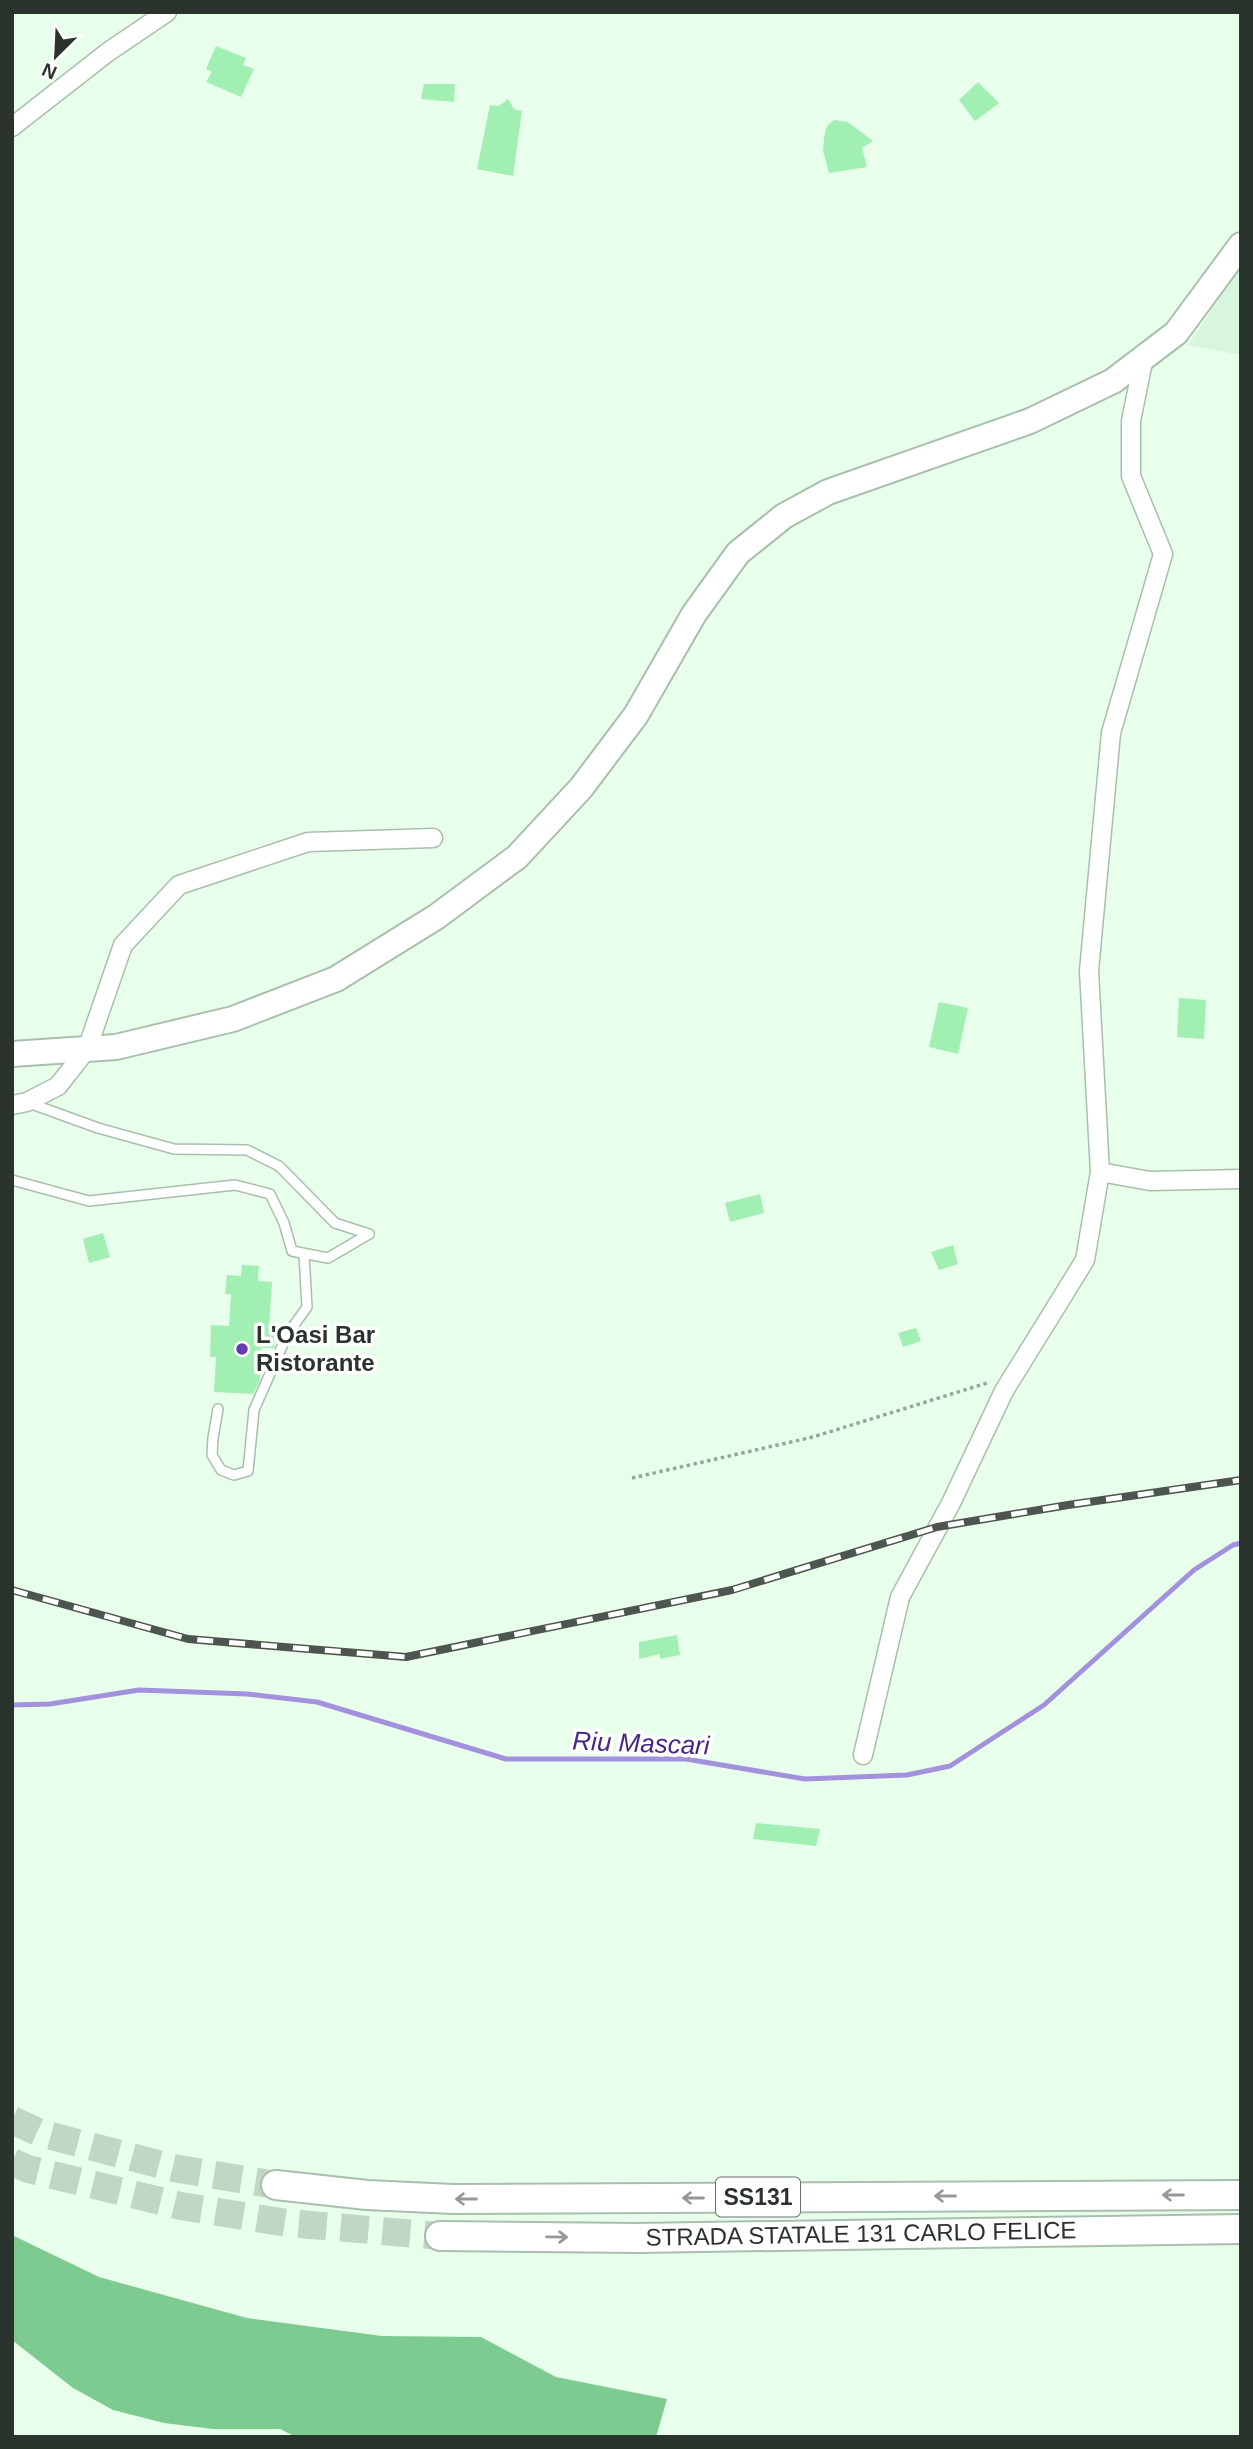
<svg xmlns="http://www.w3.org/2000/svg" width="1253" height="2449" viewBox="0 0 1253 2449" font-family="Arial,sans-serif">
<rect width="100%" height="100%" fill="#e8ffec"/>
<path fill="#d8f5dd" d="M1241 265V355L1188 345Z"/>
<path fill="#7ecb91" d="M12 2235 99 2277 247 2318 382 2336 481 2337 556 2377 667 2399 656 2437H296L280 2429H213L164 2423 113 2410 73 2388 12 2340Z"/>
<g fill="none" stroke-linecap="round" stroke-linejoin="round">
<path stroke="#a391de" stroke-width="5" d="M12 1705 50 1704 139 1690 247 1694 317 1702 506 1759H686L805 1779 907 1775 950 1766 1044 1705 1194 1570 1233 1545 1241 1543"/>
</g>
<g fill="#a1efb3">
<path d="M216 46 246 58 243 65 254 69 241 97 206 82 212 72 206 69Z"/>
<path d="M978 82 999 103 975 121 959 100Z"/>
<path d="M424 84H455L454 102 421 99Z"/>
<path d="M508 99 514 109 522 111 513 176 477 169 490 105 499 106Z"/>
<path d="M834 120 848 122 873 141 862 148 867 167 829 173 823 151 824 138 827 126Z"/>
<path d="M1179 998 1206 1000 1204 1039 1177 1037Z"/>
<path d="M939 1002 968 1008 958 1054 929 1047Z"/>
<path d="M760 1194 764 1213 730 1222 725 1203Z"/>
<path d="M103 1233 110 1257 89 1263 83 1239Z"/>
<path d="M953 1245 958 1264 939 1270 931 1252Z"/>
<path d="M242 1265 259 1266 258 1281 272 1282 269 1328H275L274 1348H261L260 1380 253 1394 214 1392 216 1357H210L211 1325 229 1326 231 1294H225L227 1275 241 1276Z"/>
<path d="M916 1328 921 1341 903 1347 898 1333Z"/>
<path d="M677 1635 680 1655 660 1659V1654L639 1659V1642Z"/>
<path d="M756 1823 820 1829 816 1846 753 1839Z"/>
</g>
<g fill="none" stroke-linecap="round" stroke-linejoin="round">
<g stroke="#c2d6c6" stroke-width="28" stroke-dasharray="28 14" stroke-linecap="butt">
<path d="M12 2120 40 2133 173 2168 276 2185"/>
<path d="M12 2162 28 2169 181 2206 287 2223 440 2236"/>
</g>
<g stroke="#a9bfad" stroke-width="12">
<g id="service">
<path d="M29 1103 98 1128 174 1149 247 1150 279 1166 335 1223 369 1234"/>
<path d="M12 1180 89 1201 235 1185 270 1194 284 1223 292 1251 328 1258 369 1234"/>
<path d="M218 1409 213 1438 212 1455 221 1470 234 1475 248 1471 254 1410 287 1335 307 1307 304 1254"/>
</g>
</g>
<g stroke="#a9bfad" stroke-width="21">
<g id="minor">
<path d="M12 127 108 52 167 12"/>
<path d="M12 1105 27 1102 58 1086 87 1049 123 945 179 885 308 842 433 838"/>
<path d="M1100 1172 1150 1181 1241 1179"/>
<path d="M863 1755 900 1597 951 1503 1004 1391 1085 1260 1100 1172 1089 971 1111 733 1163 554 1131 476V421L1144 357"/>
</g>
</g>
<g stroke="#a9bfad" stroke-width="28">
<path id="secondary" d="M12 1054 116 1047 233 1019 336 979 436 917 517 857 581 788 636 715 694 614 738 553 784 516 828 492 1030 421 1113 381 1176 333 1241 245"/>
</g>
<g stroke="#a9bfad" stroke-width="32">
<g id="trunk">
<path d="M276 2185 367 2195 453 2199 1241 2195"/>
<path d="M440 2236 638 2238 1241 2229"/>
</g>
</g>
<path stroke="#96a699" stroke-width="3.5" stroke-dasharray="3.5 3.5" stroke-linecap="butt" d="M632 1478 813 1437 987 1383"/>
<use href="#service" stroke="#fff" stroke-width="9"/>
<use href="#minor" stroke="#fff" stroke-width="18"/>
<use href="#secondary" stroke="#fff" stroke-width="24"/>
<use href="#trunk" stroke="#fff" stroke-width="28"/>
<g stroke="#4c564e" stroke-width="8">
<path id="rail" d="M12 1590 188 1639 406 1657 732 1590 937 1527 1068 1505 1241 1480"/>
</g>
<use href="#rail" stroke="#fff" stroke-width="5" stroke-dasharray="16" stroke-linecap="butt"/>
</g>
<defs><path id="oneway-shaft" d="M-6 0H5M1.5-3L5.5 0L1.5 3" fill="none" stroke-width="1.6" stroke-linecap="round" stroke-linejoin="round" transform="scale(1.75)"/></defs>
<g stroke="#959996">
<use href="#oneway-shaft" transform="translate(1173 2195) rotate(180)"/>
<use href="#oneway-shaft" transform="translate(945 2196) rotate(180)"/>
<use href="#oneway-shaft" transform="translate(693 2198) rotate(180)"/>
<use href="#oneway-shaft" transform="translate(466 2199) rotate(180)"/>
<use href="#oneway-shaft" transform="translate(557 2237) rotate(1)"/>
</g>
<circle fill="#643bb3" stroke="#fff" stroke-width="2.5" cx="242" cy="1349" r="7"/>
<g text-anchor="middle" stroke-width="7" stroke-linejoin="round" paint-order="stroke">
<rect fill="#fff" stroke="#6b706c" stroke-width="2" x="716" y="2177.5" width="84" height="39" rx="5"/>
<g font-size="23" font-weight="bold" fill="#2b332d">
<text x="758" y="2205">SS131</text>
</g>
<g font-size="24" font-weight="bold" fill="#2b332d" stroke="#fff" text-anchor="start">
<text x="256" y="1343">L'Oasi Bar<tspan x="256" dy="28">Ristorante</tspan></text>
</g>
<g font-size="24" fill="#2b332d" stroke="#fff">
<text transform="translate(861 2234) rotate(-1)" y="8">STRADA STATALE 131 CARLO FELICE</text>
</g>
<g font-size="26" font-style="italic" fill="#462781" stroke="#fff">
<text transform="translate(641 1743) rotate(2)" y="9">Riu Mascari</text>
</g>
</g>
<rect width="1253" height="2449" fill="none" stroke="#2b332d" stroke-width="28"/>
<g transform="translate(56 56) rotate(204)" stroke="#ffffff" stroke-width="5" paint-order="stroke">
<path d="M0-5L12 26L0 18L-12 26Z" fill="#2b332d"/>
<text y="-10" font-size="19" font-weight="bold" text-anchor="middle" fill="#2b332d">N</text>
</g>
</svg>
